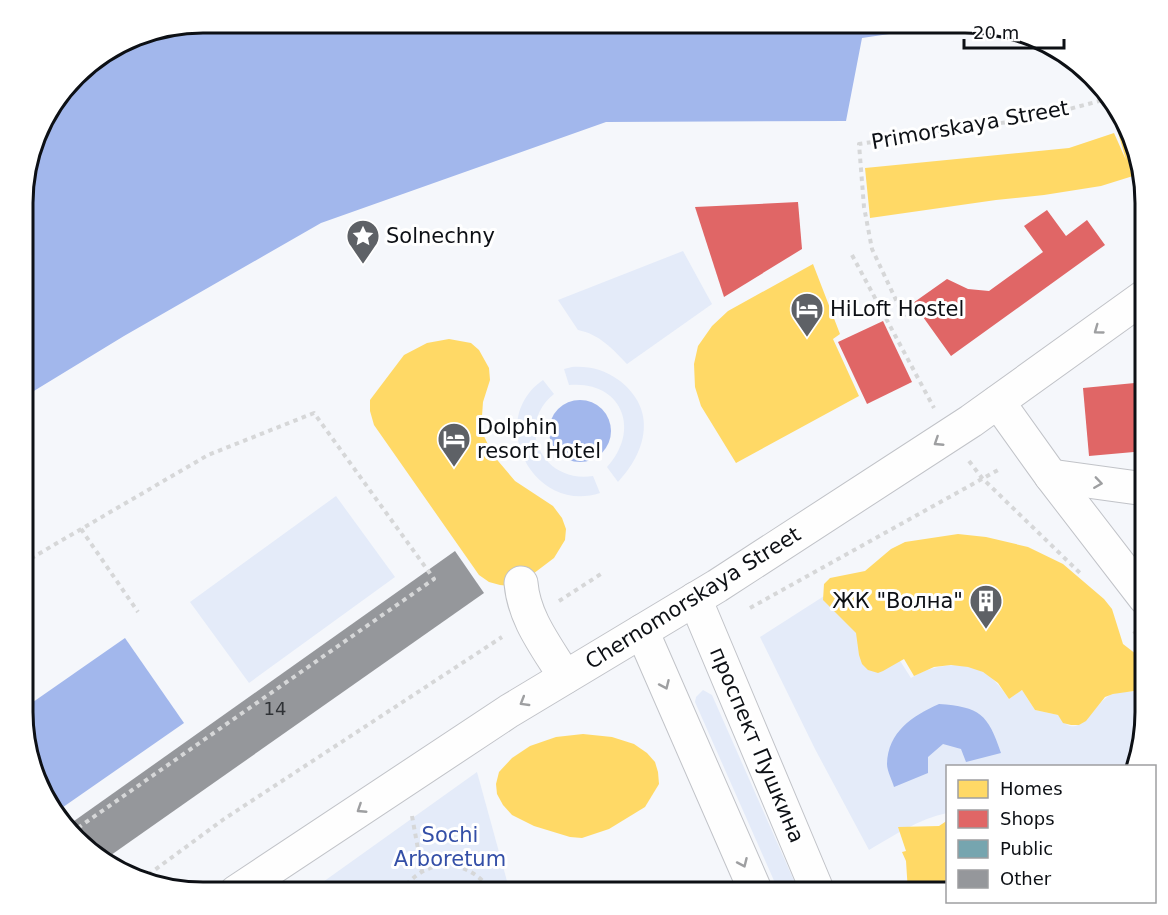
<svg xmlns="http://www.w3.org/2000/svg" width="1168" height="915" viewBox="0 0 1168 915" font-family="'DejaVu Sans',sans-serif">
<rect width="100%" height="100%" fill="#f5f7fb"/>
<g fill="#e4ebf9">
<path d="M683 251 712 304 627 364C613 349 599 334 578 330L558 300Z"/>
<path d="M572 367C590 366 605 370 620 381 657 410 647 451 618 482L607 467C642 429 621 380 569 385L564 369Z"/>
<path d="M543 380 554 394C514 426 543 484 593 476L600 493C533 515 485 420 543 380Z"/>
<path d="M336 496 395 577 249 683 190 602Z"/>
<path d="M846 582 876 623 911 678C931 665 961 660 983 672 994 678 1002 689 1009 699L1022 690 1035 710 1058 715C1080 748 1094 699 1113 694 1124 690 1136 694 1145 687V724L1135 766H948L947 813C918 819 895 835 869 850L815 749 760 637Z"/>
<path d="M703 690 712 695 799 892H779L695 702 696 697Z"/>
<path d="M477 772 510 892H309Z"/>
</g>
<g fill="#a2b7ec">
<path d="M203 23H964L862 38 846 121 606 122 321 223 124 336 24 397V179L46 113 84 67 145 32Z"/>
<circle cx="580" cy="431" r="31"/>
<path d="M125 638 184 723 56 812 41 792 23 724V709Z"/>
<path d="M939 704C980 707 988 714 1001 753L966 762 961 749 943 744 928 757V773L894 787C892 780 887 771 887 764 888 732 912 716 939 704Z"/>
</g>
<g fill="#ffd966">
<path d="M1114 109 1132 133 1143 189H1141L1130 168 1133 176 1101 186 1044 195 996 200 870 218 865 168 1069 148 1114 133 1126 160 1117 129Z"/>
<path d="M813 264 840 334 833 339 859 396 736 463 701 406 695 387 694 364 698 346 712 326 728 311Z"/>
<path d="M449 339 471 343 479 350 489 368 490 380 483 402 481 430 493 455 515 481 553 506 562 518 566 529 565 540 554 558 521 583 510 586 500 585 489 582 479 575 374 425 370 411V400L404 355 427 343Z"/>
<path d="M958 534 986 537 1028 547 1063 564 1104 599 1112 609 1123 644 1145 661V687L1141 690 1113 694 1105 697 1086 721 1079 725H1071L1063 723 1058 715 1035 710 1022 690 1009 699 998 683 983 672 968 667 951 665 934 667 914 676 904 659 883 671 878 673 868 670 862 664 859 655 856 633 823 600 824 584 830 578 865 571 891 549 905 542Z"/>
<path d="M583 734 612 737 634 744 647 753 655 762 658 772 659 784 645 807 609 829 582 838 570 837 534 826 512 815 503 805 497 794 496 784 499 772 512 758 530 746 556 737Z"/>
<path d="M948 820V892H908L906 861 902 852 906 851 898 827 939 826Z"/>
</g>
<g fill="#e06666">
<path d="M798 202 802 249 724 297 695 207Z"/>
<path d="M1047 210 1066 236 1087 220 1105 245 951 356 913 303 947 279 968 289 989 291 1043 252 1024 226Z"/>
<path d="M883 321 912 382 867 404 838 342Z"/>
<path d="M1145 382V451L1089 456 1083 388Z"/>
</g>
<path fill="#76a5af" d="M442 883 456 885 469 892H420L429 886Z"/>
<path fill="#95979b" d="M455 551 484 593 104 860 84 848 67 826Z"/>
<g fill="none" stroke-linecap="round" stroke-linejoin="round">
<g stroke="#c1c3c8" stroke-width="35">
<g id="minor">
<path d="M998 402 1051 476 1145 598"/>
<path d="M1051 476 1145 489"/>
<path d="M521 583C524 619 547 647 565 677"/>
<path d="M695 599 818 892"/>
<path d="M642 631 756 892"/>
</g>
</g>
<g stroke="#c1c3c8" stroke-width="35">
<path id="major" d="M236 892 509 711 717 586 971 421 1145 296"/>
</g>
<g stroke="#d6d7d8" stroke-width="4" stroke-dasharray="4.5 4.5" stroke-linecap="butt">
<path d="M852 255 934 408"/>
<path d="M904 317 872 249 864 207 859 144 1035 118 1107 99"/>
<path d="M969 461 982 478 1080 573"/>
<path d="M81 529 138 612"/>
<path d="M23 563 208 455 314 413 434 579 72 832"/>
<path d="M559 601 604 572"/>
<path d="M750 608 998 470"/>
<path d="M1134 631 1145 647"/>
<path d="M412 816 422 871"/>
<path d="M141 880 224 819 502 637"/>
<path d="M401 892C425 856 468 857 492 892"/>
</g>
<use href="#minor" stroke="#fefefe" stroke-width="33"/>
<use href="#major" stroke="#fefefe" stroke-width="33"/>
</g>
<defs><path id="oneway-chevron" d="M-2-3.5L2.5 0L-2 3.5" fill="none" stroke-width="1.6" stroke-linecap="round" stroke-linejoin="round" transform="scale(1.5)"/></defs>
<g stroke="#9e9fa1">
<use href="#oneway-chevron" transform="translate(1098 330) rotate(144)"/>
<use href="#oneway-chevron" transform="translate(938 442) rotate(147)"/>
<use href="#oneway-chevron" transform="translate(1098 483) rotate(8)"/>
<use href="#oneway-chevron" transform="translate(665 685) rotate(66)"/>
<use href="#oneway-chevron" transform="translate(524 702) rotate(149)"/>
<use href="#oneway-chevron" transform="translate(361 809) rotate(147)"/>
<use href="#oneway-chevron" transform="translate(743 863) rotate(66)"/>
</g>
<defs>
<g id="sight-pin" transform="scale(1.725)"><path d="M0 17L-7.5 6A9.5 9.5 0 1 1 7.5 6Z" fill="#5e6166" stroke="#fff"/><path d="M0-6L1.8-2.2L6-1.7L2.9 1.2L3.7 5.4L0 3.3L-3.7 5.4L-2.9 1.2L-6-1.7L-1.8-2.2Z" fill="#fff"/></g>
<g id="hotel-pin" transform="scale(1.725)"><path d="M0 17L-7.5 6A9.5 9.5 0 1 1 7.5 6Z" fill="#5e6166" stroke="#fff"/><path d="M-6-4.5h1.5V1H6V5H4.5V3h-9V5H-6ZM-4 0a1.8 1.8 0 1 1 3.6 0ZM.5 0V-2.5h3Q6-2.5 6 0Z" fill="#fff"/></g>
<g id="building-pin" transform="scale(1.725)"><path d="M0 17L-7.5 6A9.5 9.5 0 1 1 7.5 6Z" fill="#5e6166" stroke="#fff"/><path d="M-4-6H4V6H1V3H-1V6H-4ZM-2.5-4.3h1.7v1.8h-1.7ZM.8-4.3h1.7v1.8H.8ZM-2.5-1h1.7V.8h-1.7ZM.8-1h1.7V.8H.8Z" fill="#fff"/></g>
</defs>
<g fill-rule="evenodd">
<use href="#sight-pin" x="363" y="236"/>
<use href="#hotel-pin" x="807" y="309"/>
<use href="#hotel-pin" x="454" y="439"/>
<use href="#building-pin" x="986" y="601"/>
</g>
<g text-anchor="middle" stroke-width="6" stroke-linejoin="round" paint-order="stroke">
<g font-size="18" fill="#2f3236">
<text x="275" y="715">14</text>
</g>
<g font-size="21" fill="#0d1015" stroke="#fff">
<text transform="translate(970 125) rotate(-10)" y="7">Primorskaya Street</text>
<text transform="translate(693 598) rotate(-32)" y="7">Chernomorskaya Street</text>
<text transform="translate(757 745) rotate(67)" y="7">проспект Пушкина</text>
</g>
<g font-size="21" fill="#0d1015" stroke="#fff" text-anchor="start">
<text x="386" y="243">Solnechny</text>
<text x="830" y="316">HiLoft Hostel</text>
<text x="477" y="434">Dolphin<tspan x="477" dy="24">resort Hotel</tspan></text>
<text x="963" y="608" text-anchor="end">ЖК "Волна"</text>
</g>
<g font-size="21" fill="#344fa7" stroke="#fff">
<text x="450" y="842">Sochi<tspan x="450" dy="24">Arboretum</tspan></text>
</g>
</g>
<path d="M0 0H1168V915H0ZM203 33H965A170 170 0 0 1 1135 203V712A170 170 0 0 1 965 882H203A170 170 0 0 1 33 712V203A170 170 0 0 1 203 33Z" fill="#fff" fill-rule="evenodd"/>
<path fill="none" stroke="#0d1015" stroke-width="3" d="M203 33H965A170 170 0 0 1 1135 203V712A170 170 0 0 1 965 882H203A170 170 0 0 1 33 712V203A170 170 0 0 1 203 33Z"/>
<rect x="946" y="765" width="210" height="138" fill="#ffffff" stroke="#9e9fa1" stroke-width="1.5"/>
<rect x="958" y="780" width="30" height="18" fill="#ffd966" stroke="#9e9fa1" stroke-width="1.5"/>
<text x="1000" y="795" font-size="18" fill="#0d1015">Homes</text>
<rect x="958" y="810" width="30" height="18" fill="#e06666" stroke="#9e9fa1" stroke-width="1.5"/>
<text x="1000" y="825" font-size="18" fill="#0d1015">Shops</text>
<rect x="958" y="840" width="30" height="18" fill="#76a5af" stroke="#9e9fa1" stroke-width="1.5"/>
<text x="1000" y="855" font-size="18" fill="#0d1015">Public</text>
<rect x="958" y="870" width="30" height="18" fill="#95979b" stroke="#9e9fa1" stroke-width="1.5"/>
<text x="1000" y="885" font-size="18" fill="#0d1015">Other</text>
<path d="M964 39v9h100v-9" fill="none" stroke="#0d1015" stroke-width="3"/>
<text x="973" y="39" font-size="18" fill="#0d1015" stroke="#ffffff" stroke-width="4.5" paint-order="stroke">20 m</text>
</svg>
